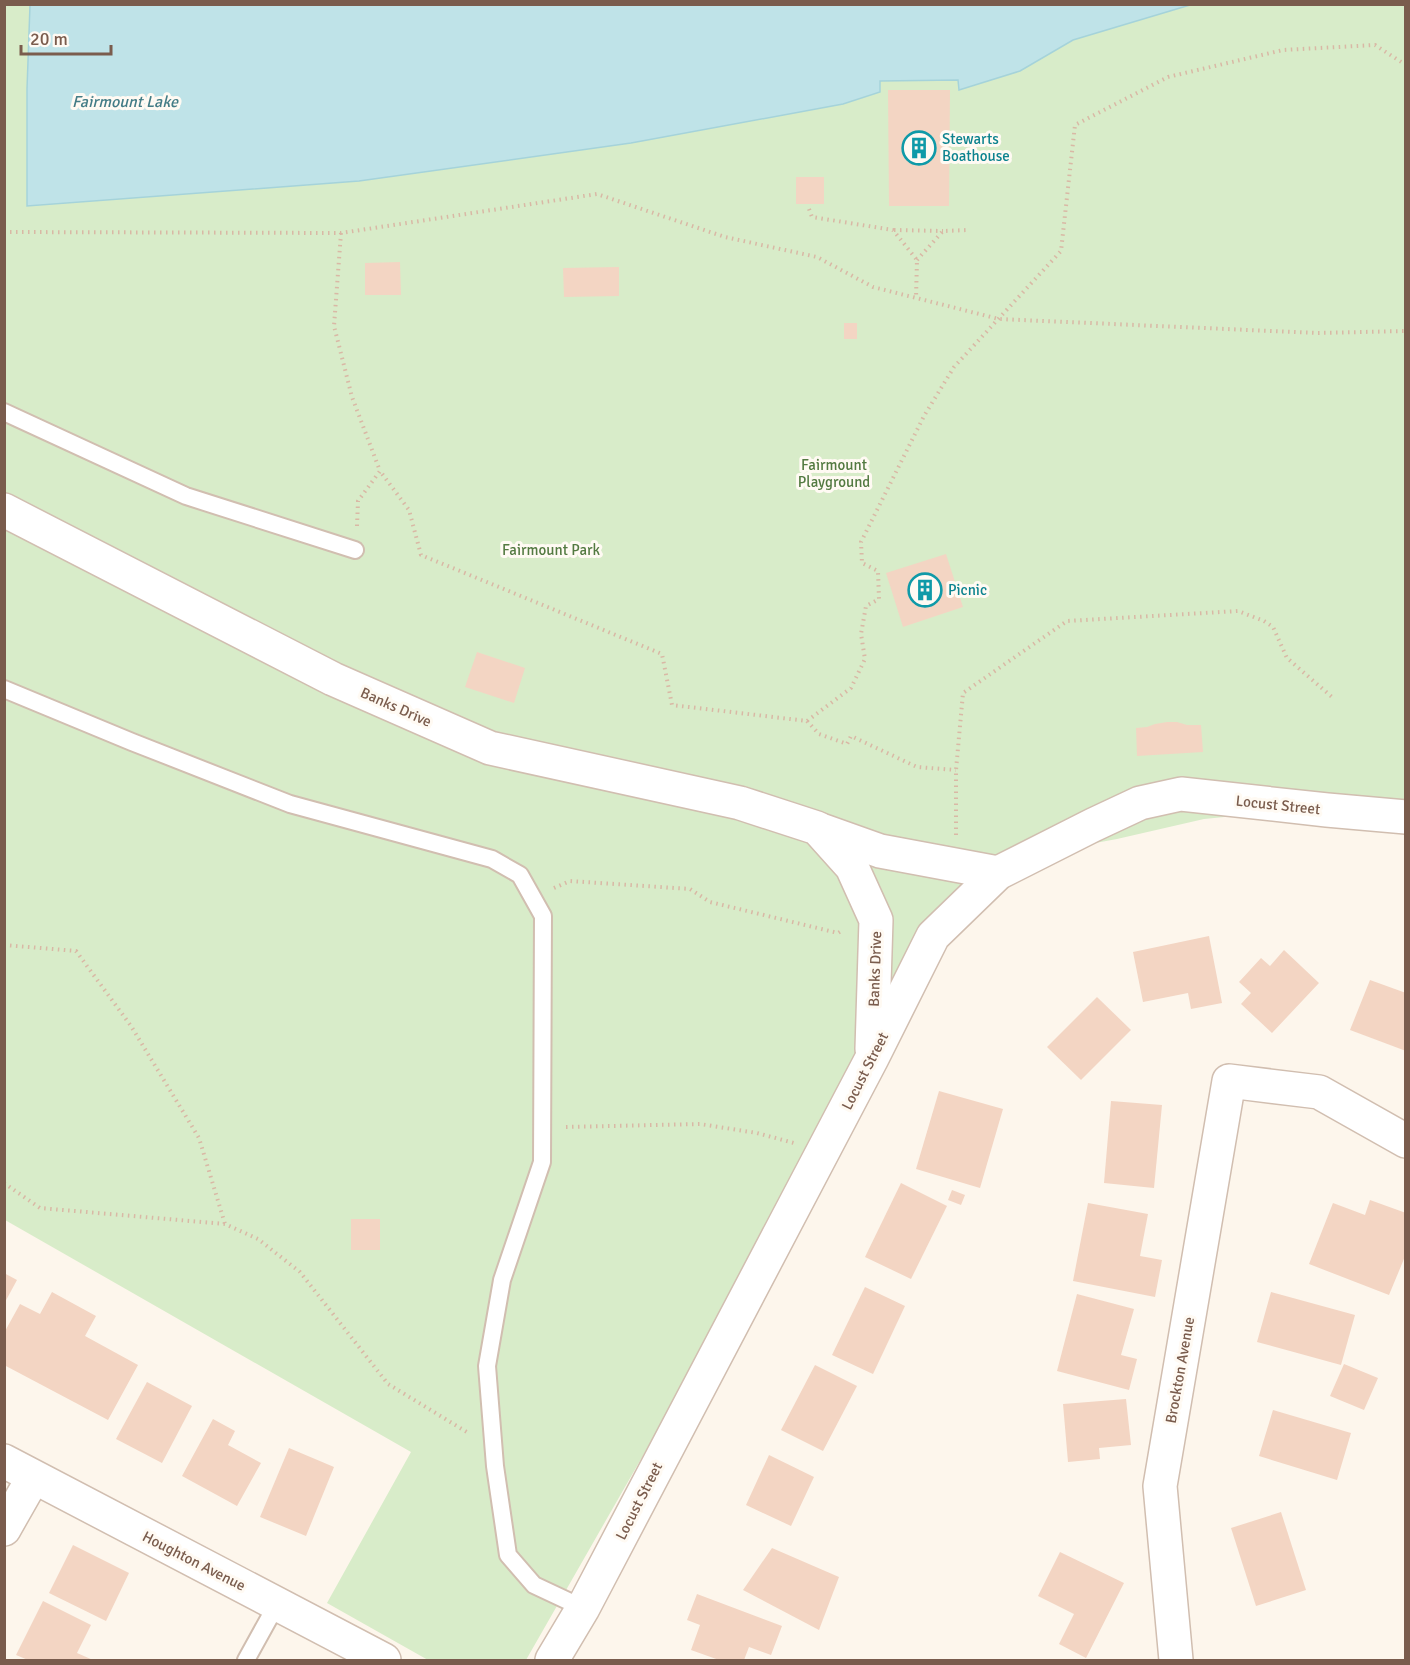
<svg xmlns="http://www.w3.org/2000/svg" width="1410" height="1665" viewBox="0 0 1410 1665" font-family="Signika,sans-serif">
<rect width="100%" height="100%" fill="#fdf6ec"/>
<path fill="#d8ecc9" d="M5 5H1405V835L1370 821 1285 811 1204 819 1117 839 1030 855 965 906 771 1224 645 1452 526 1660H428L327 1603 411 1452 5 1220Z"/>
<path fill="#bfe3e8" stroke="#a5d3da" stroke-width="1.5" d="M30 5V4L1190 5 1073 40 1020 71 959 90 958 80 880 81V92L843 104 631 143 359 181 27 206V89Z"/>
<g fill="#f3d5c3">
<path d="M888 90H950L949 206H889Z"/>
<rect x="796" y="177" width="28" height="27"/>
<path d="M400 262 401 295H365V263Z"/>
<path d="M619 267V296L564 297 563 268Z"/>
<rect x="844" y="323" width="13" height="16"/>
<path d="M946 554 963 607 903 627 886 573Z"/>
<path d="M477 652 525 668 514 703 465 687Z"/>
<path d="M1167 722H1177L1187 725H1201L1203 752 1137 756 1136 728 1147 727 1155 724Z"/>
<path d="M1209 936 1222 1003 1191 1009 1188 993 1143 1002 1133 952Z"/>
<path d="M1284 950 1319 983 1272 1033 1241 1004 1251 993 1239 982 1261 958 1270 966Z"/>
<path d="M1370 980 1406 993V1051L1350 1030Z"/>
<path d="M1097 997 1131 1030 1081 1080 1047 1047Z"/>
<path d="M939 1091 1003 1109 980 1188 916 1169Z"/>
<path d="M1111 1101 1162 1105 1154 1188 1104 1183Z"/>
<path d="M901 1183 947 1206 911 1279 865 1257Z"/>
<path d="M952 1190 965 1195 961 1205 948 1200Z"/>
<path d="M1370 1200 1406 1213V1254L1389 1295 1309 1264 1333 1203 1365 1215Z"/>
<path d="M1088 1203 1148 1214 1140 1256 1162 1260 1155 1297 1073 1281Z"/>
<rect x="351" y="1219" width="29" height="31"/>
<path d="M4 1273 17 1280 4 1304Z"/>
<path d="M865 1287 905 1306 873 1374 832 1355Z"/>
<path d="M52 1292 96 1316 85 1336 138 1365 108 1420 4 1365V1333L20 1304 40 1314Z"/>
<path d="M1271 1292 1355 1315 1341 1365 1257 1342Z"/>
<path d="M1077 1294 1134 1309 1121 1355 1137 1359 1129 1390 1057 1371Z"/>
<path d="M1344 1364 1378 1378 1364 1410 1330 1396Z"/>
<path d="M815 1365 857 1386 823 1451 781 1430Z"/>
<path d="M147 1382 192 1406 162 1463 116 1439Z"/>
<path d="M1126 1399 1131 1445 1099 1448 1100 1459 1068 1462 1063 1404Z"/>
<path d="M1273 1410 1351 1433 1337 1480 1259 1456Z"/>
<path d="M213 1419 235 1431 228 1445 261 1463 237 1506 182 1476Z"/>
<path d="M289 1448 334 1467 306 1536 260 1517Z"/>
<path d="M769 1455 814 1477 791 1526 746 1505Z"/>
<path d="M1281 1512 1306 1590 1256 1606 1231 1528Z"/>
<path d="M73 1545 129 1573 106 1621 49 1593Z"/>
<path d="M772 1548 839 1577 819 1630 743 1590Z"/>
<path d="M1060 1552 1124 1583 1086 1658 1059 1644 1074 1614 1038 1596Z"/>
<path d="M697 1594 782 1626 771 1655 749 1647 744 1660H719L691 1650 700 1625 687 1620Z"/>
<path d="M43 1601 91 1625 77 1653 93 1660H28L16 1655Z"/>
</g>
<g fill="none" stroke-linecap="round" stroke-linejoin="round">
<g stroke="#d1beb0" stroke-width="20">
<g id="lane">
<path d="M4 412 186 496 355 550"/>
<path d="M4 689 132 742 290 804 492 859 520 875 543 916 542 1162 502 1280 487 1366 495 1466 508 1555 534 1585 583 1608"/>
<path d="M246 1660 277 1604"/>
</g>
</g>
<g stroke="#d1beb0" stroke-width="36">
<g id="street">
<path d="M4 510 333 679 490 748 740 803 817 828 852 867 876 920 872 1049"/>
<path d="M821 830 880 851 998 873"/>
<path d="M4 1461 384 1660"/>
<path d="M4 1529 33 1478"/>
<path d="M552 1660 583 1608 872 1058 933 936 998 873 1093 825 1140 803 1181 794 1327 810 1406 817"/>
<path d="M1176 1660 1160 1486 1229 1081 1319 1092 1406 1141"/>
</g>
</g>
<g stroke="#d9b8a5" stroke-width="4" stroke-dasharray="1.5 4.5" stroke-linecap="butt">
<path d="M809 209 812 217 893 230 917 260 916 298"/>
<path d="M894 230 943 231"/>
<path d="M4 232 341 233 597 194 725 237 817 257 873 287 999 319 1317 333 1406 331"/>
<path d="M341 233 334 326 352 397 380 471"/>
<path d="M917 260 943 231 968 230"/>
<path d="M357 526 358 501 380 471 409 510 421 555 662 654 672 705 807 721 851 688 865 659 861 634 866 606 879 599 878 571 862 563 861 542 924 416 954 367 1061 251 1075 125 1168 77 1283 50 1375 45 1406 65"/>
<path d="M807 721 819 734 847 744 851 736 917 767 956 770"/>
<path d="M956 835V770L963 693 1067 621 1238 611 1264 621 1273 627 1287 658 1332 697"/>
<path d="M554 888 570 881 690 889 710 902 838 933 843 930"/>
<path d="M4 945 76 951 131 1026 199 1138 225 1224"/>
<path d="M566 1127 700 1124 757 1133 794 1143"/>
<path d="M4 1183 40 1208 225 1224 258 1239 300 1272 388 1384 470 1434"/>
</g>
<use href="#lane" stroke="#fff" stroke-width="16"/>
<use href="#street" stroke="#fff" stroke-width="33"/>
</g>
<defs>
<g id="building-ring" transform="scale(1.725)"><circle r="9.5" fill="#fffaf3" stroke="#0f9aa8" stroke-width="1.5"/><path d="M-4-6H4V6H1V3H-1V6H-4ZM-2.5-4.3h1.7v1.8h-1.7ZM.8-4.3h1.7v1.8H.8ZM-2.5-1h1.7V.8h-1.7ZM.8-1h1.7V.8H.8Z" fill="#0f9aa8"/></g>
</defs>
<g fill-rule="evenodd">
<use href="#building-ring" x="919" y="148"/>
<use href="#building-ring" x="925" y="590"/>
</g>
<g text-anchor="middle" stroke-width="6" stroke-linejoin="round" paint-order="stroke">
<g font-size="15" fill="#0d838f" stroke="#fffaf3" text-anchor="start">
<text x="942" y="144">Stewarts<tspan x="942" dy="17">Boathouse</tspan></text>
<text x="948" y="595">Picnic</text>
</g>
<g font-size="15" fill="#537a41" stroke="#fffaf3">
<text x="834" y="470">Fairmount<tspan x="834" dy="17">Playground</tspan></text>
<text x="551" y="555">Fairmount Park</text>
</g>
<g font-size="15" fill="#7a5c4d" stroke="#fffaf3">
<text transform="translate(396 707) rotate(24)" y="5">Banks Drive</text>
<text transform="translate(1278 805) rotate(6)" y="5">Locust Street</text>
<text transform="translate(875 969) rotate(-88)" y="5">Banks Drive</text>
<text transform="translate(865 1071) rotate(-63)" y="5">Locust Street</text>
<text transform="translate(1180 1370) rotate(-80)" y="5">Brockton Avenue</text>
<text transform="translate(639 1501) rotate(-63)" y="5">Locust Street</text>
<text transform="translate(194 1561) rotate(27)" y="5">Houghton Avenue</text>
</g>
<g font-size="16" font-style="italic" fill="#437c86" stroke="#fffaf3">
<text x="125" y="107">Fairmount Lake</text>
</g>
</g>
<rect width="1410" height="1665" fill="none" stroke="#7a5c4d" stroke-width="12"/>
<path d="M21 45v9h90v-9" fill="none" stroke="#7a5c4d" stroke-width="3"/>
<text x="30" y="45" font-size="18" fill="#7a5c4d" stroke="#fffaf3" stroke-width="4.5" paint-order="stroke">20 m</text>
</svg>
